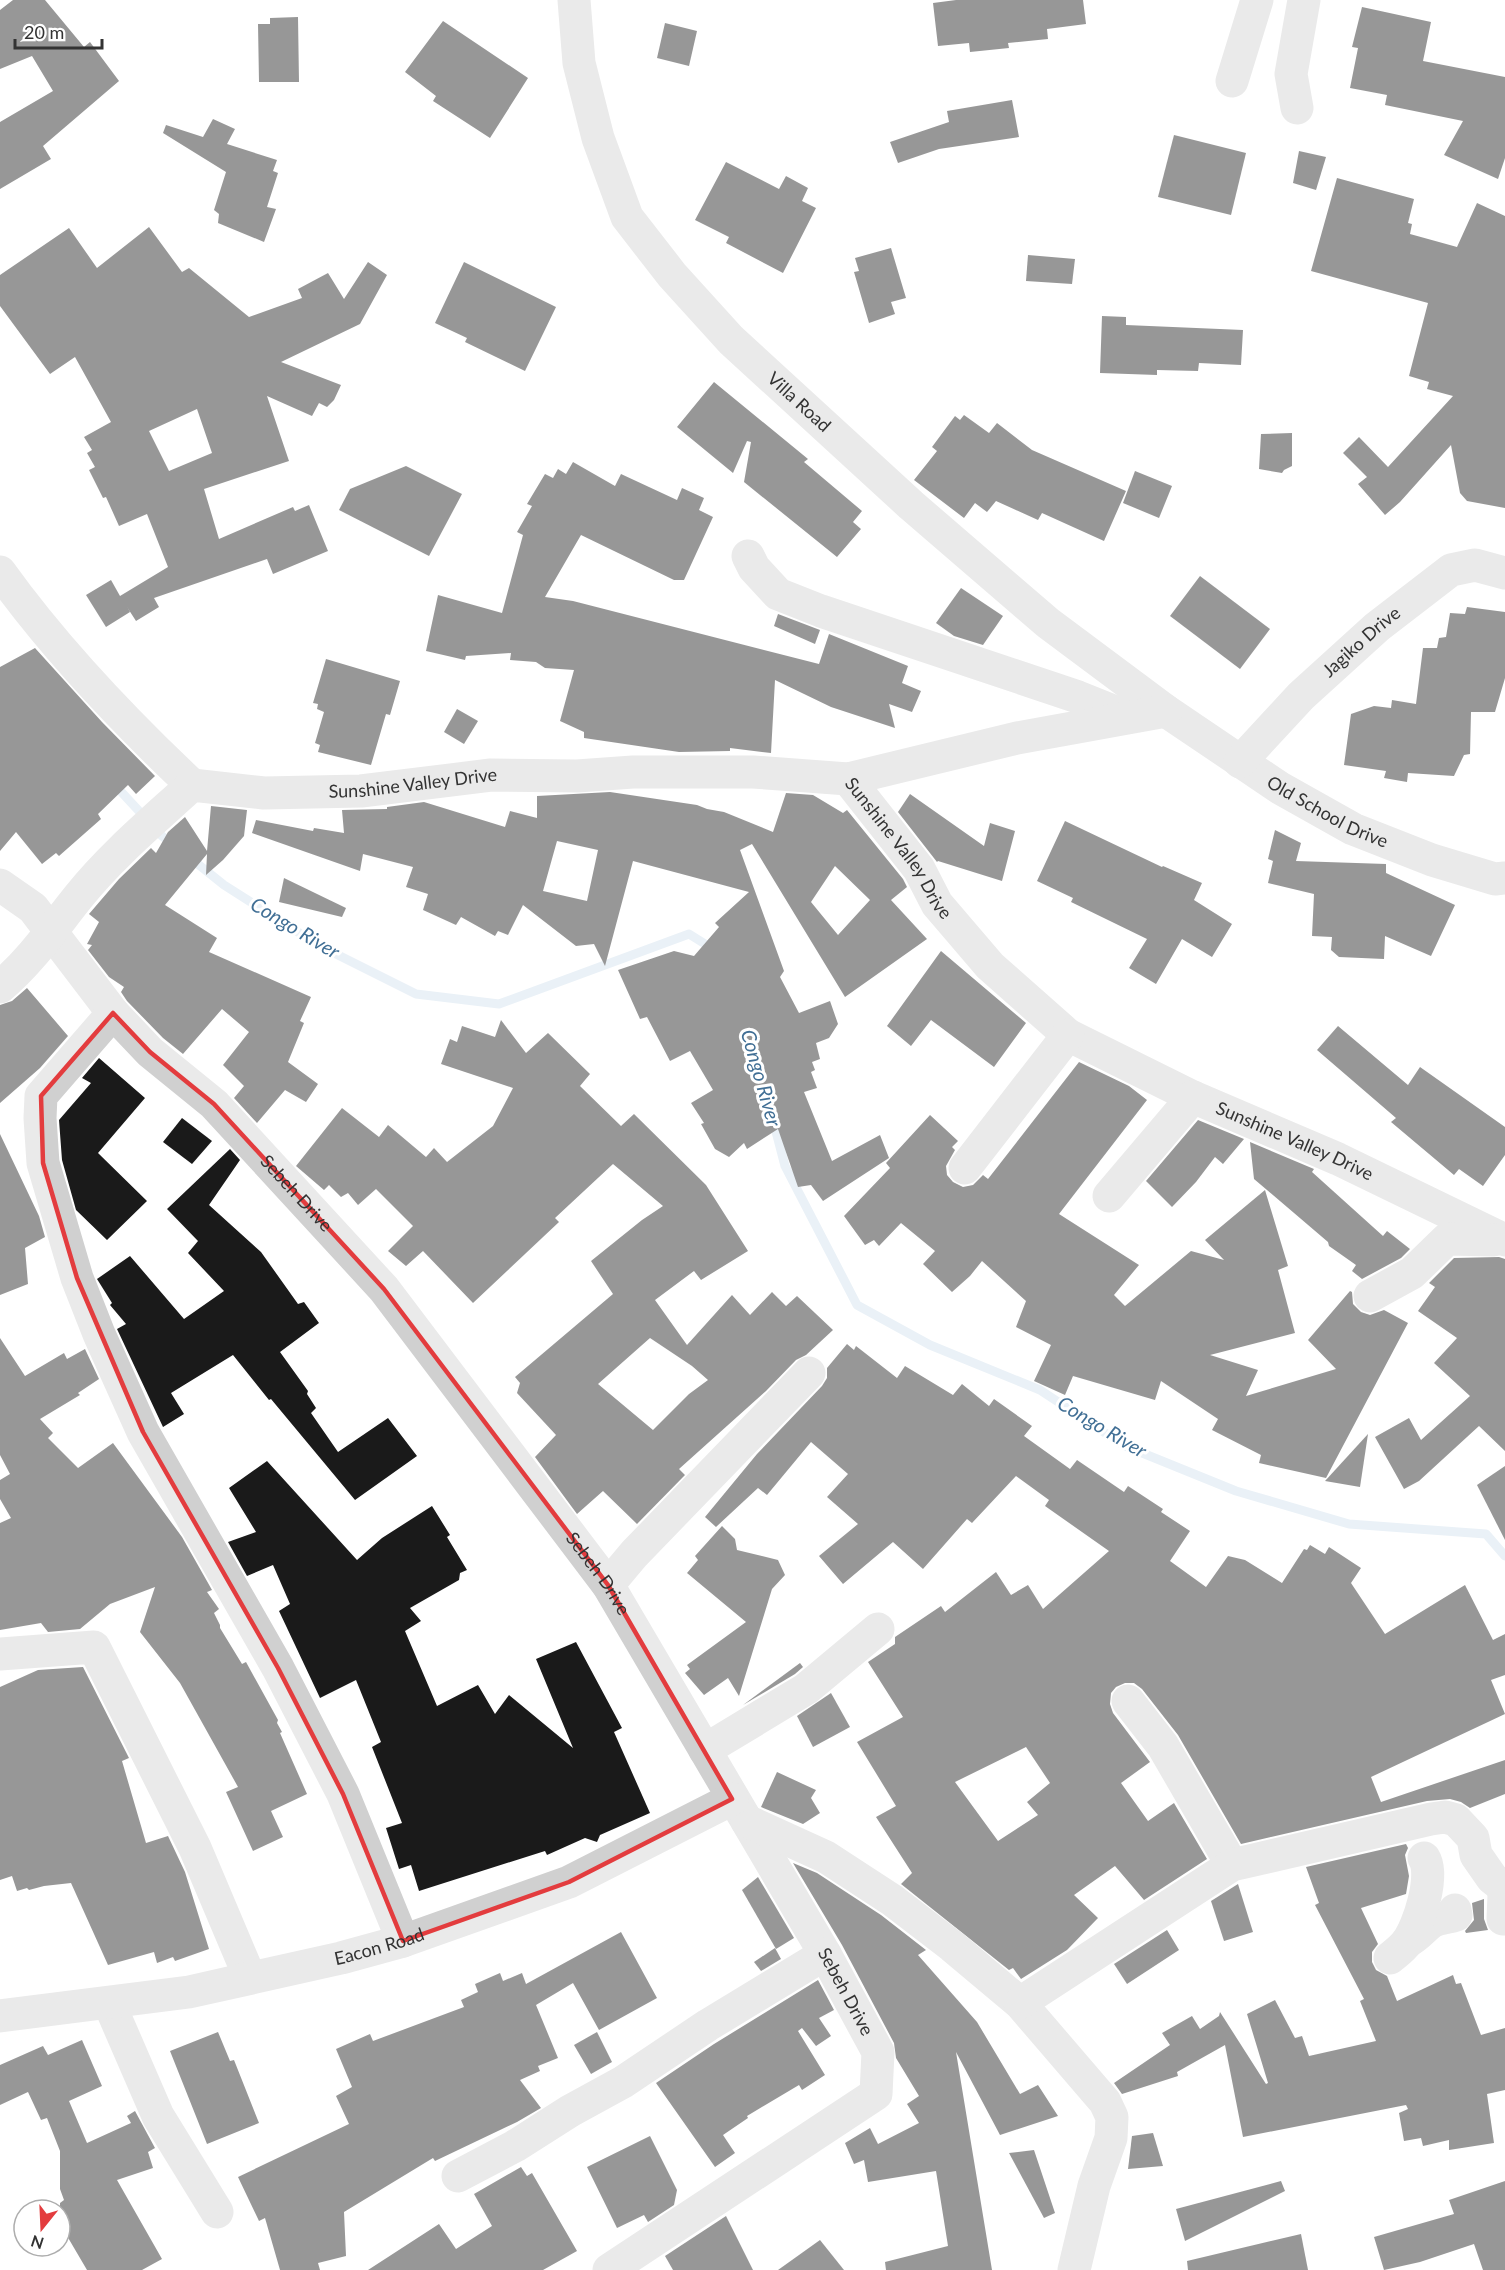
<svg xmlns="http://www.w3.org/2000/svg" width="1505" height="2270" viewBox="0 0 1505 2270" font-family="Lato,sans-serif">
<rect width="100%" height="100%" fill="#fff"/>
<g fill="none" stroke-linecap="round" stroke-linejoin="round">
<g stroke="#d0e0ed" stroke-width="9">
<path d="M114 784 162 836 174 845"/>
<path d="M189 857 224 885 320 946 416 994 499 1004 689 934 713 949"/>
<path d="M773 1120 785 1166 857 1305 930 1345 1040 1390 1125 1446 1236 1491 1349 1524 1486 1534 1505 1556"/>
</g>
</g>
<g fill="#1a1a1a" fill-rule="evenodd">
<path d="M13 0H45L84 47 90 42 119 81 43 146 51 159 0 189V122L53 91 32 56 0 69V10Z"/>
<path d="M956 0H1083L1086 24 1047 29 1048 39 1008 43 1009 48 970 52 969 43 938 46 933 3Z"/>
<path d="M1362 7 1431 22 1423 61 1505 77V158L1498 179 1444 155 1463 121 1385 105 1387 95 1350 88 1358 48 1352 47Z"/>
<path d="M298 17 299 82H259L258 24H270V18Z"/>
<path d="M443 21 528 78 490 138 433 101 436 96 405 72Z"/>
<path d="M665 23 697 31 689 66 657 58Z"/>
<path d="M1012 100 1019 137 939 149 898 163 890 142 949 122 947 111Z"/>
<path d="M213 119 235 129 227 144 277 160 273 171 278 173 267 207 276 209 264 242 218 223 219 214 214 210 226 172 163 133 166 125 203 137Z"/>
<path d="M1174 135 1246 153 1231 215 1158 197Z"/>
<path d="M1299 151 1326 157 1316 190 1293 183Z"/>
<path d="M726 162 779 189 786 176 808 188 802 201 816 208 783 273 726 243 729 237 695 220Z"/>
<path d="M1337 178 1414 199 1408 223 1412 224 1410 234 1457 247 1477 203 1505 216V508L1467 501 1460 493 1451 445 1400 502 1385 515 1358 484 1367 477 1343 453 1359 437 1388 467 1453 396 1427 389 1429 382 1409 376 1428 303 1311 271Z"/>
<path d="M149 227 182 272 189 268 249 317 302 298 298 289 328 273 344 299 368 262 387 275 360 324 281 362 341 385 334 400 327 407 319 403 312 416 267 396 289 461 204 489 219 539 293 507 295 511 309 505 328 551 273 574 267 559 154 598 159 607 136 621 127 607 130 612 106 627 86 595 111 580 120 596 168 567 147 514 119 526 106 497 103 498 89 470 95 467 87 453 92 450 84 437 111 422 75 357 50 374 0 306V275L69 228 97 268ZM197 409 212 453 169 471 149 431Z"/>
<path d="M891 248 906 298 891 302 895 314 869 323 854 272 859 271 855 258Z"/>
<path d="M1028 255 1075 259 1072 284 1026 281Z"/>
<path d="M464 262 556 307 525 371 465 342 467 338 435 323Z"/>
<path d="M1102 316 1126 317V325L1243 330 1241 365 1199 363 1198 371 1157 370V375L1100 373Z"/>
<path d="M714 382 808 459 804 462 862 511 853 522 861 529 837 557 744 482 751 442 747 441 733 473 677 427Z"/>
<path d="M964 415 989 433 997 423 1032 450 1126 491 1104 541 1042 513 1038 520 996 501 987 512 975 503 964 518 914 480 937 451 932 447 955 416 960 420Z"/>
<path d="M1292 433V466L1284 470 1282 473 1259 469 1261 434Z"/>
<path d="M573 462 615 486 621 474 677 500 682 488 704 498 699 510 713 517 684 580H674L581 535 545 597 573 601 819 664 829 634 908 666 902 683 921 691 912 712 889 704 895 728 831 707 775 680 771 753 730 748V751L679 752 584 738V732L560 721 574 670 545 668 536 662 510 660 511 653 466 656 465 660 426 651 438 595 502 613 523 535 517 532 532 506 527 504 545 474 553 478 558 469 566 474Z"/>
<path d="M406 466 462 494 429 556 339 510 350 489Z"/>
<path d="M1135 471 1172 486 1159 518 1123 503Z"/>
<path d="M1200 576 1270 629 1240 669 1170 616Z"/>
<path d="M961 588 1003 616 983 645 954 636 936 623Z"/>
<path d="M1467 607 1505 612V678L1495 712H1471L1470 754 1464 755 1454 776 1408 773 1407 782 1384 778 1386 771 1344 765 1351 714 1374 706 1391 708 1392 700 1416 704 1423 648H1437L1439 638 1446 637 1450 613 1465 614Z"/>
<path d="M778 614 820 630 815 644 774 626Z"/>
<path d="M35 648 102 722 155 776 136 794 128 785 98 814 101 819 59 856 56 853 42 864 16 832 0 851V667Z"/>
<path d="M326 659 400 681 390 715 386 714 371 765 318 752 320 745 315 743 324 712 317 709 318 704 313 703Z"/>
<path d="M457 709 478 721 464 744 444 732Z"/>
<path d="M610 792 697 805 707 809 724 812 773 832 786 793 813 795 843 813 847 810 903 879 907 887 891 900 927 939 845 997 752 844 740 850 784 971 780 977 799 1013 830 1001 838 1024 829 1038 816 1043 820 1059 812 1062 815 1070 811 1072 817 1088 804 1092 832 1161 880 1135 889 1158 823 1201 811 1185 798 1187 778 1129 747 1149 744 1143 729 1157 715 1149 701 1124 704 1123 691 1103 713 1090 690 1051 670 1061 647 1017 640 1019 618 970 674 951 694 956 719 927 715 923 749 892 633 861 605 966 594 944 576 946 523 905 508 935 498 931 495 936 461 917 456 925 423 910 428 894 406 887 413 867 363 854 360 871 252 833 256 820 313 831 314 828 344 833 342 810 387 809V807L424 802 505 827 510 811 537 818V796ZM557 841 598 850 587 901 543 891ZM835 866 870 900 838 935 811 902Z"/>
<path d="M910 794 984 846 990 823 1015 831 1002 881 938 861 937 862 898 812Z"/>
<path d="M211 806 247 810 244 836 223 860 206 875 207 854 165 905 217 938 209 952 311 997 300 1021 304 1023 288 1062 318 1084 306 1102 285 1090 257 1123 234 1098 244 1086 223 1065 249 1032 222 1009 183 1054 163 1038 127 1001 121 992 124 987 109 977 88 950 92 945 87 944 99 922 89 914 119 879 151 848 156 853 168 832 185 817 207 851Z"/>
<path d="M1065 821 1162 867 1163 866 1202 883 1194 900 1232 924 1212 957 1182 939 1156 984 1129 968 1147 939 1071 902 1073 898 1037 881Z"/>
<path d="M1275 830 1301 843 1296 861 1386 864V873L1455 905 1431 956 1385 936 1384 959 1339 957 1331 950 1332 937 1312 936 1314 894 1268 883 1273 861 1268 859Z"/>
<path d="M284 878 346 908 342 917 279 902Z"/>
<path d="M941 951 1026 1023 994 1067 931 1020 911 1046 887 1026Z"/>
<path d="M27 988 68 1036 40 1068 0 1103V1005L12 1001Z"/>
<path d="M501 1020 526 1053 548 1033 590 1074 580 1086 621 1126 634 1114 706 1185 748 1251 701 1280 694 1271 655 1300 687 1345 732 1295 750 1315 772 1292 786 1306 797 1296 833 1330 806 1355 796 1360 766 1391 679 1469 685 1475 637 1524 603 1491 577 1514 535 1457 556 1435 517 1393 520 1383 515 1377 613 1294 591 1261 642 1220 663 1206 613 1164 555 1218 559 1222 473 1303 423 1251 406 1266 388 1251 413 1226 376 1189 358 1205 348 1193 341 1197 329 1185 324 1190 296 1166 342 1108 379 1137 388 1125 426 1157 434 1148 447 1162 493 1126 513 1088 441 1064 450 1039 457 1042 462 1026 495 1037ZM650 1338 692 1366 708 1380 689 1394 653 1430 598 1384Z"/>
<path d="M1338 1026 1408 1085 1420 1067 1505 1127V1155L1483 1186 1459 1169 1454 1175 1391 1122 1396 1118 1317 1050Z"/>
<path d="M99 1058 145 1098 98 1153 147 1201 107 1240 76 1210 62 1160 59 1120 91 1083 82 1078Z"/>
<path d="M1079 1062 1129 1086 1147 1100 1059 1214 1139 1265 1114 1295 1125 1306 1191 1251 1224 1260 1205 1240 1265 1190 1288 1266 1278 1270 1295 1333 1210 1355 1258 1370 1246 1396 1336 1369 1308 1340 1350 1291 1352 1292 1353 1304 1361 1312 1370 1315 1384 1310 1408 1323 1326 1478 1259 1463 1261 1455 1212 1430 1218 1419 1161 1381 1155 1400 1073 1376 1065 1395 1034 1381 1051 1345 1016 1327 1026 1301 982 1261 970 1276 952 1292 923 1264 935 1251 901 1223 879 1246 874 1240 865 1245 844 1216 890 1168 886 1163 930 1115 958 1141 952 1147 955 1150 946 1166 947 1175 953 1182 963 1187 973 1185 983 1175 988 1179Z"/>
<path d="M182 1118 212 1141 192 1164 163 1142Z"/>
<path d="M1198 1120 1244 1139 1223 1164 1215 1157 1196 1182 1172 1207 1146 1181Z"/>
<path d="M0 1134 39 1216 45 1237 25 1248 28 1284 0 1295Z"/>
<path d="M1250 1142 1314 1169 1312 1172 1383 1236 1387 1231 1410 1249 1401 1258 1362 1279 1352 1271 1356 1265 1329 1246 1328 1242 1254 1179Z"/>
<path d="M230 1149 240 1160 209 1205 261 1252 298 1304 304 1302 319 1323 280 1352 308 1391 307 1394 316 1408 311 1413 338 1452 388 1418 417 1456 355 1500 271 1399 269 1400 233 1355 171 1393 184 1414 163 1427 117 1329 126 1324 110 1305 112 1303 97 1279 130 1256 184 1319 224 1291 188 1253 198 1241 167 1209Z"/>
<path d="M1499 1257 1505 1259V1451L1479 1426 1419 1481 1404 1489 1375 1437 1409 1418 1421 1440 1470 1396 1434 1363 1457 1338 1418 1311 1435 1287 1429 1283 1454 1258Z"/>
<path d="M0 1338 25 1376 64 1353 67 1359 85 1349 99 1379 78 1393 80 1395 40 1419 53 1433 48 1438 78 1468 113 1443 182 1537 212 1590 207 1592 219 1609 214 1613 220 1625V1628L242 1664 246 1662 278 1720 277 1723 282 1732 280 1733 307 1794 271 1811 283 1837 253 1851 226 1792 238 1787 180 1683 140 1632 155 1587 110 1604 80 1629 48 1632 41 1623 0 1630V1523L11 1518 0 1499V1480L10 1474 0 1455Z"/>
<path d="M847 1344 854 1350 856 1346 897 1378 905 1366 953 1395 962 1384 989 1406 994 1399 1032 1426 1024 1436 1070 1469 1077 1460 1124 1492 1128 1486 1163 1509 1161 1512 1190 1531 1170 1561 1206 1587 1228 1556 1245 1560 1282 1583 1304 1549 1307 1550 1310 1545 1325 1554 1329 1547 1361 1568 1351 1583 1385 1634 1465 1585 1493 1640 1505 1634V1675L1491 1680 1505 1714 1371 1777 1381 1802 1505 1760V1794L1470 1808 1461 1802 1450 1799 1427 1801 1241 1844 1178 1735 1142 1689 1134 1683H1125L1116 1687 1111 1693 1110 1704 1113 1713 1150 1762 1121 1783 1148 1821 1174 1803 1207 1859 1144 1900 1115 1866 1074 1895 1098 1918 1067 1950 1021 1979 1013 1968 1009 1970 901 1884 912 1873 876 1817 896 1806 857 1742 903 1717 868 1662 895 1644V1637L941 1606 945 1612 996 1572 1011 1595 1028 1585 1043 1609 1109 1551 1045 1506 1049 1500 1016 1476 972 1523 967 1519 923 1569 893 1542 843 1584 819 1556 858 1524 827 1497 848 1474 811 1442 767 1495 758 1488 716 1527 705 1517 757 1454 822 1386 827 1378V1368ZM1026 1747 1050 1783 1027 1802 1038 1815 998 1841 955 1782Z"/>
<path d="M1368 1434 1360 1487 1325 1481Z"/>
<path d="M267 1461 357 1560 382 1538 432 1506 450 1535 447 1537 467 1570 460 1573 459 1580 410 1608 421 1621 405 1631 437 1706 478 1685 495 1714 509 1695 573 1748 536 1659 576 1642 622 1728 614 1732 650 1813 600 1835 597 1842 585 1838 547 1855 545 1851 419 1891 411 1865 399 1869 386 1828 402 1823 372 1747 381 1742 356 1680 320 1698 279 1611 290 1604 273 1565 247 1576 228 1542 256 1532 229 1488Z"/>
<path d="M1505 1466V1540L1477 1485Z"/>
<path d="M722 1526 735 1539 737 1550 778 1560 785 1575 772 1589 739 1696 728 1678 704 1695 685 1673 690 1669 687 1665 746 1622 687 1573 698 1560 695 1556Z"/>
<path d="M800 1663 803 1667 795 1674 743 1705Z"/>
<path d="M83 1667 129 1758 122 1761 146 1843 168 1836 185 1872 209 1949 175 1961 173 1957 157 1963 154 1952 108 1965 71 1883 44 1886 29 1890 27 1888 17 1891 12 1876 0 1880V1687L38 1670Z"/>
<path d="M831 1693 850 1727 813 1747 797 1716Z"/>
<path d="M777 1772 816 1790 811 1798 820 1813 803 1824 761 1807Z"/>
<path d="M1406 1844 1408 1848 1405 1855 1409 1876 1406 1894 1361 1908 1378 1944 1372 1952V1962L1376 1970 1387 1976 1397 2001 1453 1975 1456 1984 1461 1983 1481 2035 1505 2028V2090L1487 2094 1494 2143 1449 2150V2140L1423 2146 1421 2138 1404 2141 1399 2113 1408 2109 1406 2105 1243 2137 1225 2045 1177 2072 1178 2076 1122 2094 1114 2083 1170 2045 1162 2033 1192 2016 1200 2029 1219 2016 1220 2012 1266 2084 1268 2083 1247 2014 1275 2000 1295 2038 1302 2036 1309 2056 1376 2041 1360 2001 1364 1999 1315 1905 1319 1903 1306 1867Z"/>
<path d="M793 1863 817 1873 881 1915 926 1950 918 1955 977 2022 1020 2094 1038 2085 1058 2116 1000 2135 956 2052 992 2270H886L885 2262 948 2246 936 2171 868 2182 864 2160 854 2164 845 2143 870 2128 878 2144 919 2123 907 2104 919 2096 896 2058 894 2043 842 1945Z"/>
<path d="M758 1877 794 1938 776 1949 742 1890Z"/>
<path d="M1238 1884 1253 1932 1224 1941 1211 1901Z"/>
<path d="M1484 1899V1919L1488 1930 1466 1933 1465 1931 1474 1920 1472 1903Z"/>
<path d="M1167 1930 1179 1950 1127 1984 1114 1964Z"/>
<path d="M621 1932 657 1998 599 2030 573 1983 536 2005 558 2058 538 2066 540 2071 520 2080 541 2108 517 2122 435 2161 433 2158 344 2212 346 2256 318 2263 320 2270H280L265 2218 259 2221 238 2177 349 2124 336 2096 352 2087 336 2049 370 2034 373 2041 464 2007 461 2000 478 1992 475 1984 500 1973 503 1981 522 1973 526 1984Z"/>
<path d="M775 1948 781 1959 761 1971 754 1962Z"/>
<path d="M818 1980 834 2010 819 2018 831 2036 816 2046 802 2028 798 2031 825 2075 802 2090 799 2085 747 2116 748 2118 723 2135 735 2153 715 2167 656 2083 714 2044Z"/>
<path d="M218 2032 230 2061 234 2060 259 2123 207 2144 170 2051Z"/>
<path d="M597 2032 612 2062 591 2074 574 2045Z"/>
<path d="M82 2040 102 2086 69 2101 87 2143 131 2123 127 2116 135 2111 155 2148 148 2152 153 2168 117 2180 162 2259 142 2270H87L60 2224V2203L64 2200 60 2189V2151L47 2118 41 2120 28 2092 0 2105V2065L43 2046 48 2055Z"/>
<path d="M1153 2133 1163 2166 1128 2169 1132 2136Z"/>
<path d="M650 2136 677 2190 674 2205 648 2222 644 2215 617 2228 587 2167Z"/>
<path d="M1034 2150 1055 2213 1044 2218 1009 2153Z"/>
<path d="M521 2167 527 2176 532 2173 577 2251 543 2270H368L439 2224 456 2249 492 2226 474 2194Z"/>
<path d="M1281 2181 1285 2191 1185 2241 1176 2209Z"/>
<path d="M1505 2181V2270H1483L1474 2244 1420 2262 1384 2270 1374 2237 1454 2214 1449 2200Z"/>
<path d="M726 2216 753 2270H673L665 2256Z"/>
<path d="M1301 2234 1308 2270H1188L1187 2261Z"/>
<path d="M820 2240 844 2270H778Z"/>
</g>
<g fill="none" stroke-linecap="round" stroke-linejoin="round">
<g stroke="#d0d0d0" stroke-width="33">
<path id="s1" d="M574 0 579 63 598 138 627 217 672 275 731 340 911 505 1048 623 1166 711 1280 788 1353 829 1432 860 1495 879 1505 878"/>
<path d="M1232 81 1257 0"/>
<path d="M1297 108 1291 74 1304 0"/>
<path d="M748 556 754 568 778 594 821 611 1078 697 1128 717"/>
<path d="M0 572C56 650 122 719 192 785"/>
<path id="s2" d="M1240 762 1301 696 1377 627 1451 570 1475 565 1505 573"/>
<path id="s3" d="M848 779 919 869 937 904 990 966 1068 1035 1193 1097 1338 1159 1505 1240"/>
<path id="s4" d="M0 885 33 908 113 1013 150 1052 214 1104 384 1289 608 1585 825 1954 878 2052 876 2094 609 2270"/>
<path id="s5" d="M0 987C31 961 54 927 79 896 112 855 153 821 192 785L264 793 361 791 491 775 577 776 633 772H753L848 779 1017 738 1166 711"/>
<path d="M113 1013 41 1096 40 1118 43 1163 77 1278 99 1334 143 1432 278 1668 343 1794 403 1941"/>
<path d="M965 1168 1068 1035"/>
<path d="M1109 1196 1193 1097"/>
<path d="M1370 1296 1412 1273 1447 1239 1494 1240"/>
<path d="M608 1585 634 1554 809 1373"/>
<path d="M0 1654 94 1647 195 1848 250 1978"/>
<path d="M1128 1701 1163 1746 1232 1865"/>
<path d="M705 1750 806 1689 878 1629"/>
<path d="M747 1821 826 1857 892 1900 952 1946 1020 2003 1105 2102 1112 2117 1111 2138 1094 2186 1074 2270"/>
<path d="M1408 1941C1418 1936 1423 1928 1432 1922 1439 1918 1448 1918 1456 1915L1455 1910"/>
<path d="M1390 1958C1396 1953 1403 1948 1407 1942 1419 1926 1435 1875 1424 1858"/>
<path d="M109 2003 158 2116 217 2212"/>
<path d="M1020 2003 1232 1865 1431 1819 1445 1817 1456 1820 1473 1838 1476 1855 1492 1878 1502 1886 1504 1895 1503 1919"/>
<path id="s6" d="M0 2016 189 1992 341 1958 403 1941 569 1882 732 1799"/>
<path d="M458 2176 515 2146 570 2111 623 2082 708 2025 825 1954"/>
</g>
</g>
<path d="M0 0H1505V2270H0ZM113 1013 150 1052 214 1104 384 1289 608 1585 732 1799 569 1882 403 1941 343 1794 278 1668 143 1432 77 1278 43 1163 41 1096Z" fill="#fff" fill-opacity=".55" fill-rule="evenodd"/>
<path fill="none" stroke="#e33c3e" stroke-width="4.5" stroke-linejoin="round" d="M113 1013 150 1052 214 1104 384 1289 608 1585 732 1799 569 1882 403 1941 343 1794 278 1668 143 1432 77 1278 43 1163 41 1096Z"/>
<g text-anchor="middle" stroke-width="6" stroke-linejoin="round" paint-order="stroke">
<g font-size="18" fill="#333" stroke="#fff">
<text dy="6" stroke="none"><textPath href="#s1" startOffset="478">Villa Road</textPath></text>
<text dy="6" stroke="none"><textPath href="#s2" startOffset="171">Jagiko Drive</textPath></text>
<text dy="6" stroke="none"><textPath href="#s5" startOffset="501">Sunshine Valley Drive</textPath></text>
<text dy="6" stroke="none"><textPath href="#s1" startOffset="1149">Old School Drive</textPath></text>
<text dy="6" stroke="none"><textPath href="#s3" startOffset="86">Sunshine Valley Drive</textPath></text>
<text dy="6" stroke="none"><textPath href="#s3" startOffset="590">Sunshine Valley Drive</textPath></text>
<text dy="6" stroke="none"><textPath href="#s4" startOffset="430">Sebeh Drive</textPath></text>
<text dy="6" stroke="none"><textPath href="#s4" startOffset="916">Sebeh Drive</textPath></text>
<text dy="6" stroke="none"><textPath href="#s6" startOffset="386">Eacon Road</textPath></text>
<text dy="6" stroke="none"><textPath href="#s4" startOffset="1402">Sebeh Drive</textPath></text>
</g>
<g font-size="20" font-style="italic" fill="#416f95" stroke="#fff">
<text transform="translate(295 928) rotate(31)" y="7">Congo River</text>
<text transform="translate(761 1078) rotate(74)" y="7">Congo River</text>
<text transform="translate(1102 1427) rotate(31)" y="7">Congo River</text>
</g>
</g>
<g transform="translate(42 2228) rotate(198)"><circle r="28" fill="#ffffff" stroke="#adadad" stroke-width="1.5"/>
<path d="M0-4.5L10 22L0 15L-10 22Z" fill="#e33c3e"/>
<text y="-9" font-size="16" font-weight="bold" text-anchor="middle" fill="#333333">N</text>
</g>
<path d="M15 39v9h87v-9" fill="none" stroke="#333333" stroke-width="3"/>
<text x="24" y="39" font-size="18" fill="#333333" stroke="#ffffff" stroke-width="4.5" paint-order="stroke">20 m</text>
</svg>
